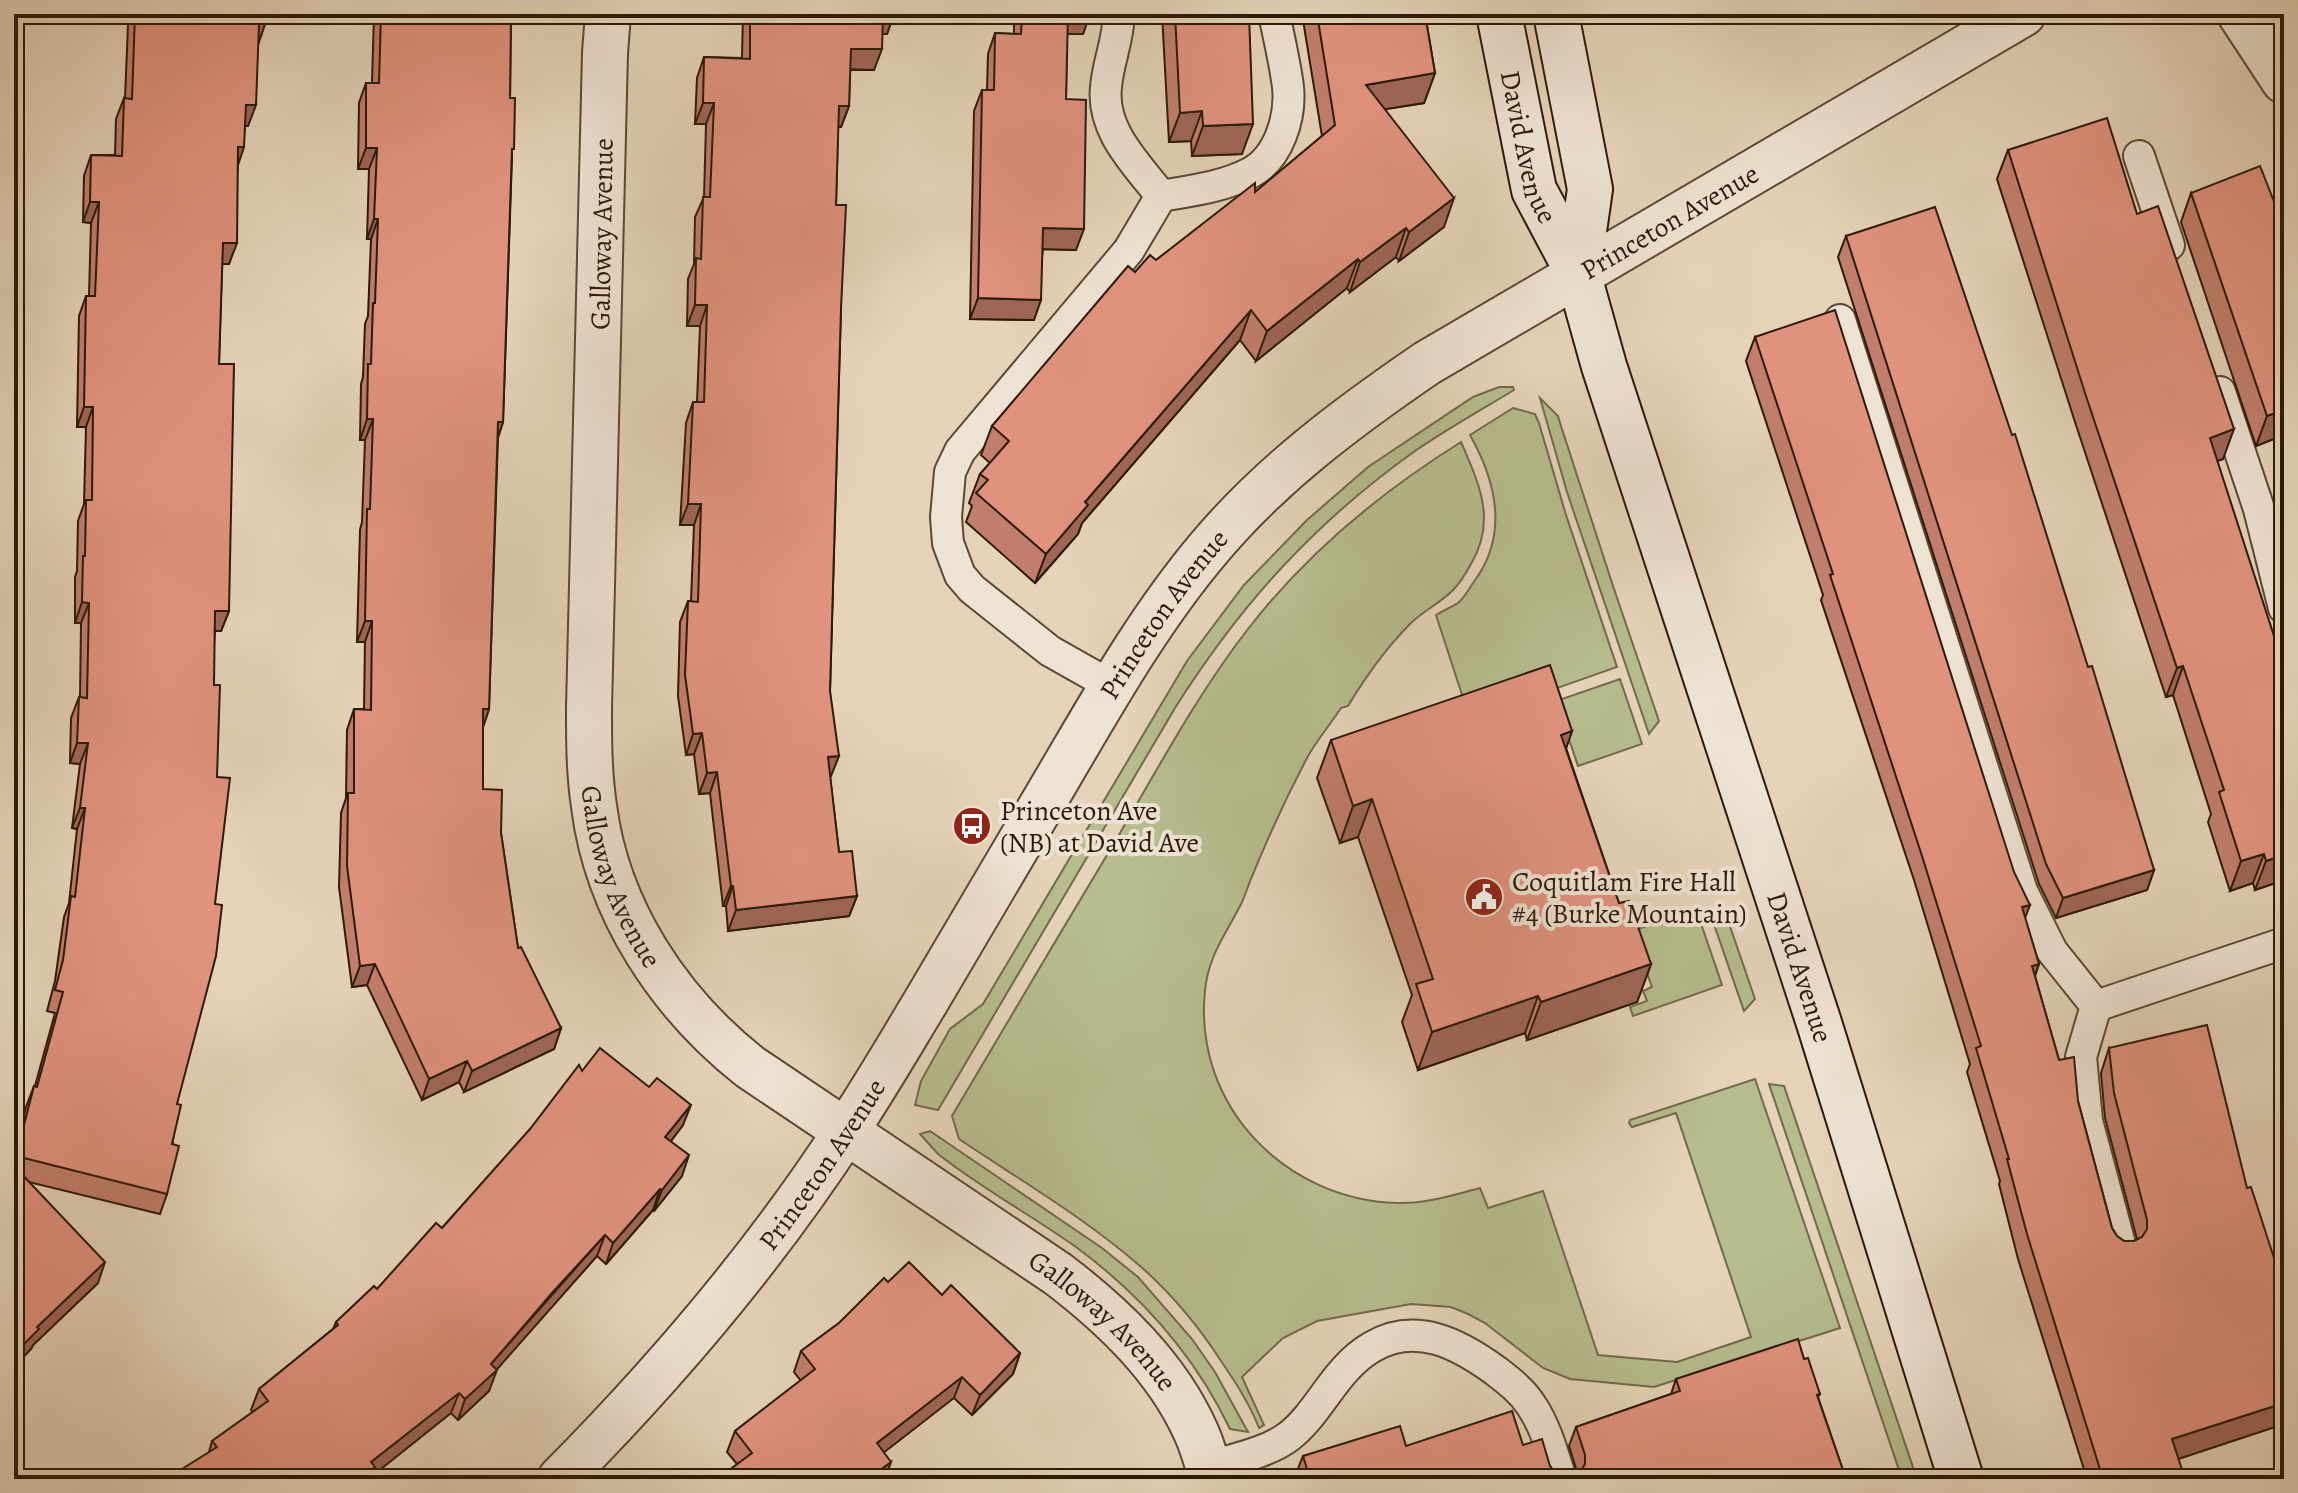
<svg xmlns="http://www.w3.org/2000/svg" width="2298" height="1493" viewBox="0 0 2298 1493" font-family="Alegreya,serif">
<rect width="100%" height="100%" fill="#e5d3b9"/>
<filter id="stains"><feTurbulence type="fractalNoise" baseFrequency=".0025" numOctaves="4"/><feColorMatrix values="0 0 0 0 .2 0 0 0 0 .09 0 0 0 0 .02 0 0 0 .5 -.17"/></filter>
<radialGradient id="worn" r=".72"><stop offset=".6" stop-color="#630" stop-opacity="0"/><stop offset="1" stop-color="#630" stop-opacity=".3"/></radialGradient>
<g fill="#b6bc8e" stroke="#716a4b" stroke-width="2">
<path d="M1499 387H1513L1514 390C1481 410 1447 429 1415 451 1314 523 1241 604 1175 708L938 1110 915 1105 921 1081 950 1029 983 1004 1187 661 1244 585 1307 520 1368 467 1473 397Z"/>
<path d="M1540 398 1558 416 1561 426 1613 586 1659 721 1649 734 1567 492Z"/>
<path d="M1513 408 1535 414 1539 423 1566 515 1617 667 1478 716 1465 704 1436 615C1443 611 1451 607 1458 603 1464 598 1469 589 1473 583 1509 536 1497 483 1470 435Z"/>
<path d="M1461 442C1479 484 1497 520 1471 564 1466 573 1461 582 1454 589 1441 603 1424 610 1411 623 1386 648 1366 676 1348 706L1341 708C1330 725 1316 741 1307 758 1287 796 1269 835 1253 874 1249 883 1246 893 1242 902 1227 933 1208 955 1205 991 1193 1105 1285 1200 1397 1203 1426 1204 1453 1195 1480 1188L1488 1208 1543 1191 1598 1355 1677 1362 1751 1337 1676 1113 1632 1127 1629 1123 1630 1120 1755 1079 1840 1328 1654 1387 1570 1379 1543 1368 1485 1323 1468 1314 1451 1307 1411 1304 1317 1321 1283 1338 1242 1377 1264 1425 1259 1428C1250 1405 1237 1384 1223 1364 1200 1328 1172 1294 1140 1266 1085 1218 1020 1180 959 1139L952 1116C1005 1026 1059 935 1113 845 1156 772 1196 696 1248 629 1306 554 1381 492 1461 442Z"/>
<path d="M1620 679 1642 744 1578 766 1556 701Z"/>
<path d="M1696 909 1722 985 1633 1016 1630 1007 1647 1001 1643 991 1652 987 1635 940 1618 936Z"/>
<path d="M1709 910 1725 912 1755 999 1744 1011Z"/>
<path d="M1769 1084 1784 1086 1917 1479H1902Z"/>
<path d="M930 1131 1102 1248 1138 1277 1192 1339 1215 1372 1248 1432 1230 1429C1195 1356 1141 1295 1076 1247 1031 1215 981 1188 938 1154L920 1134Z"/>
</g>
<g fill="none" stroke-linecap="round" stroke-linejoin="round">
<g stroke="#5a4834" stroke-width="34">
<g id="service">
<path d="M1119 14C1118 42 1108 62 1106 87 1101 131 1137 164 1161 196"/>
<path d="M2139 156 2169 245"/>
<path d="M1840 320 2022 891 2052 951 2096 1006"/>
<path d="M2220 392 2259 509 2284 608"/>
<path d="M1112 686 1050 651 972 589 960 575 948 543 946 517 950 472 960 451 1129 250 1161 196C1190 191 1223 187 1250 173 1279 158 1291 117 1288 87 1285 63 1279 38 1274 14"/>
<path d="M2096 1006 2081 1057 2087 1121 2121 1248"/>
<path d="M2096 1006 2284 943"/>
<path d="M1208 1467C1234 1459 1266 1453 1288 1437 1320 1413 1334 1369 1372 1347 1416 1321 1459 1344 1496 1371 1509 1381 1522 1391 1531 1405 1546 1427 1553 1454 1561 1479"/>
</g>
</g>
<g stroke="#5a4834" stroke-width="48">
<g id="minor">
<path id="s1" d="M608 14 605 53 589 708C589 741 589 773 594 806 607 910 669 1003 750 1067L1058 1274C1113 1316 1167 1367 1196 1432 1203 1447 1207 1464 1212 1479"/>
<path d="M2240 14 2284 81"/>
</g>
</g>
<g stroke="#5a4834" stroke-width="48">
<g id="tertiary">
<path id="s2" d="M560 1479C666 1372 764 1257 846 1131 874 1089 899 1046 925 1003 969 929 1013 855 1056 781 1103 701 1149 619 1209 548 1271 474 1348 417 1427 363L2023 14"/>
</g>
</g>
<g stroke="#2c1908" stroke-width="48">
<g id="secondary">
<path id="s3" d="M1499 14 1534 190 1578 273 1604 366 1819 1023 1961 1479"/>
<path d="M1556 14 1590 189 1578 273"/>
</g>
</g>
<use href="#service" stroke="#eee2d2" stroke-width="30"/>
<use href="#minor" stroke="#eee2d2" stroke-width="44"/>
<use href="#tertiary" stroke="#eee2d2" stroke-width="44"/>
<use href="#secondary" stroke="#eee2d2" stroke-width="44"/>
</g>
<g fill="#c27e6c" stroke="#2c1908" stroke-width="2">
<path d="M117 14H266L265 24 258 44 248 126H245L238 164 229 264H222L219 364 229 611 221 631H215L177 1104 167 1194 160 1214 29 1182 98 1283 33 1345 31 1349 14 1367V1155L26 1107 34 1086H35L55 1013 47 1011 55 981 64 917 69 903 77 829 72 828 80 764 70 763 71 718 79 697H80L81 623H75V577L77 571 78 521 84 504 86 427H77L79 316 86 296H89L91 223 83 222 84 176 91 155H115L116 119 124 98 125 99 128 24H117Z"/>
<path d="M374 14H511L510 98 512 157 503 422 498 438 489 709 483 727V789L501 833 518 948 561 1028 554 1049 464 1092 459 1082 422 1100 367 985 352 987 339 887 341 813 346 798 347 730 354 709H364L365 642H357L360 530 362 522 365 440H360L361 384 363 377 365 324 368 316 371 239H367L369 169H358L359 103 366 83H372Z"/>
<path d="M743 14H894L887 34H882L874 70H850L849 106 841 127H838L836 205 841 308 830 691V777L839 852 857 896 849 916 728 931 726 906H723L710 793 699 794 694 754 686 755 678 696 680 622 688 601H691L694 525H680L686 423 693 402H697L700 326H687L688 279 694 264 695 217 704 197 706 124H695L697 78 704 57 742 58Z"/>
<path d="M1014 14H1090L1083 34H1067L1066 99 1076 250 1043 249 1034 320 970 319 974 111 982 90H987L988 54 995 33 1014 34Z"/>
<path d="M1162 14H1249L1242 154 1192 156 1191 141 1169 142Z"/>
<path d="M1302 14H1425L1435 73 1424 103 1385 109 1444 227 1399 261 1396 257 1350 292 1347 288 1256 361 1240 340 1082 523 1078 534 1035 583 966 522 972 506 969 503 980 474 990 463 981 455 992 426 1135 272 1156 260 1255 192 1322 136Z"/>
<path d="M2008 150 2137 214 2223 459 2216 461 2284 880 2255 890 2253 883 2230 891 2208 822 2211 814 2173 695 2166 697 2075 422 1997 179Z"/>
<path d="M2191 193 2284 435 2256 446 2181 222Z"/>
<path d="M1846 236 2088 667 2154 870 2147 890 2056 918 2039 884 1838 257Z"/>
<path d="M1755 337 2025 918 2039 964 2035 976 2059 1060 2078 1101 2112 1228 2117 1236 2124 1241H2134L2137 1239 2105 1118 2101 1073 2109 1048 2284 1424 2178 1459 2185 1479H2087L2018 1259 1999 1184 2000 1181 1967 1072 1970 1064 1914 880 1821 600 1823 595 1746 361Z"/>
<path d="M1572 731 1566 748 1619 903 1651 964 1637 1002 1527 1040 1525 1033 1418 1070 1402 1022 1412 995 1358 837 1340 843 1317 778 1331 740Z"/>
<path d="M582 1071 683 1125 671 1141 682 1176 654 1211 653 1210 606 1264 597 1256 545 1314 496 1370 489 1391 458 1420 451 1413 372 1476 209 1452 212 1441 253 1412 251 1410 259 1389 333 1329 336 1322 377 1289 442 1228Z"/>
<path d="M888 1282 942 1295 1020 1353 1013 1374 972 1415 954 1398 737 1464 727 1452 735 1431 801 1381 794 1372 801 1351 839 1323Z"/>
<path d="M1804 1359 1820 1394 1818 1397 1846 1479H1298L1296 1474 1303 1456 1406 1446 1523 1445 1550 1466 1555 1473 1563 1478H1572L1578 1475 1569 1446 1576 1427 1671 1394 1676 1379Z"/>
</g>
<g fill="#9e6658" stroke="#2c1908" stroke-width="2">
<path d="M121 14H132L128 24H117Z"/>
<path d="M883 14H894L887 34H875Z"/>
<path d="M1067 14H1090L1083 34H1060Z"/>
<path d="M259 24H265L258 45Z"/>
<path d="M851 49H882L874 70 843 69Z"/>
<path d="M1435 73 1424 103 1355 114 1366 85Z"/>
<path d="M703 103H714L706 124H695Z"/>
<path d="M246 105H256L248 126H238Z"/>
<path d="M839 106H849L841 127 832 126Z"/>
<path d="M1202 111 1191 141 1169 142 1180 113Z"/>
<path d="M1253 124 1242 154 1192 156 1203 126Z"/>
<path d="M238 147H244L237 168Z"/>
<path d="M366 148H377L369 169H358Z"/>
<path d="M1454 198 1444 227 1399 261 1409 232Z"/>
<path d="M90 202H99L91 223 83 222Z"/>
<path d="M374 219H378L371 239H367Z"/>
<path d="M1043 228 1084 229 1076 250 1036 249Z"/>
<path d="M1406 228 1396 257 1350 292 1360 262Z"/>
<path d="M223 243H237L229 264H215Z"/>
<path d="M1358 259 1347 288 1256 361 1267 331Z"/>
<path d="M978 298 1041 300 1034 320 970 319Z"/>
<path d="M695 305H707L700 326H687Z"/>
<path d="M1251 310 1240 340 1082 523 1078 534 1035 583 1046 554 1085 502Z"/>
<path d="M84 407H93L86 427H77Z"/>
<path d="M2284 410V435L2256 446 2267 416Z"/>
<path d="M367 419H373L365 440H360Z"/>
<path d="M498 422H503L496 443Z"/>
<path d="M2234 429 2223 459 2199 468 2210 438Z"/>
<path d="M688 504H701L694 525H680Z"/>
<path d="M82 602 89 603 81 623H75Z"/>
<path d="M215 611H229L221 631H207Z"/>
<path d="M365 621H372L365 642H357Z"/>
<path d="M2183 666 2173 695 2166 697 2177 668Z"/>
<path d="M483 709H489L482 730Z"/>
<path d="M1572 731 1559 769 1561 735Z"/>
<path d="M702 733 694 754 686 755 693 734Z"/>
<path d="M77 743H88L80 764 70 763Z"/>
<path d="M839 756 831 776 820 778 828 757Z"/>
<path d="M717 772 710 793 699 794 707 773Z"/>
<path d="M1372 799 1358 837 1340 843 1353 806Z"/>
<path d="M80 808H85L77 829 72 828Z"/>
<path d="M2264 854 2253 883 2230 891 2241 861Z"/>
<path d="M2284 855V880L2255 890 2266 861Z"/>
<path d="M2154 870 2147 890 2056 918 2063 898Z"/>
<path d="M731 886H733L726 906H723Z"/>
<path d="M857 896 849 916 728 931 736 910Z"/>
<path d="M2030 905 2021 929 2022 907Z"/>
<path d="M375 964 367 985 352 987 360 966Z"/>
<path d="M1651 964 1637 1002 1527 1040 1541 1002Z"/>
<path d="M2039 964 2030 988 2032 966Z"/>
<path d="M1538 996 1525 1033 1418 1070 1432 1032Z"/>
<path d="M561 1028 554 1049 464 1092 472 1071Z"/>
<path d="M467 1061 459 1082 422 1100 429 1079Z"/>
<path d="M691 1105 683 1125 658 1158 665 1137Z"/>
<path d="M689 1155 682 1176 654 1211 662 1190Z"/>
<path d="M660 1189 653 1210 606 1264 613 1243Z"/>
<path d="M605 1235 597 1256 491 1376 497 1370 489 1391 458 1420 465 1399 491 1364Z"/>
<path d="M105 1262 98 1283 33 1345 31 1349 14 1367V1354L37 1327Z"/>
<path d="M1020 1353 1013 1374 972 1415 980 1395Z"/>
<path d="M962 1377 954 1398 869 1464 877 1443Z"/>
<path d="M459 1393 451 1413 372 1476 371 1479H360L371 1462Z"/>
<path d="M2284 1403V1424L2163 1464 2172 1439Z"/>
<path d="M891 1462 885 1479H868Z"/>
</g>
<g fill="#e1927e" stroke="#2c1908" stroke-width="2">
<path d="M135 14H266L265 24H259L256 105H246L244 147H238L237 243H223L219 364H234L229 611H215L214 685H220L217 777 230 778 215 904 222 905 216 956 177 1104 181 1105 172 1144 179 1146 167 1194 16 1156 34 1086 37 1087 63 992 55 990 63 960 71 896 75 897 85 808H80L88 743H77L79 697 87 698 89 603 82 602 83 556H85L86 500H92L93 407H84L86 296H95L99 202H90L91 155 122 156 124 98 132 99Z"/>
<path d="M381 14H511L510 98H515L514 149H512L503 422H498L489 709H483V789L502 790 501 833 518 948 521 947 561 1028 472 1071 467 1061 429 1079 375 964 360 966 347 866 348 793H354V709L371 710 372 621H365L367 509H370L373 419H367L368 364H371L373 303H375L378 219H374L377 148H366V83H379Z"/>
<path d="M750 14H883L882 49H851L849 106H839L836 205H846L841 308 830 691 839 756 828 757 839 852 852 851 857 896 736 910 733 886H731L717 772 707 773 702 733 693 734 685 675 688 601 698 602 701 504H688L693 402H704L707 305H695L696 258 701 259 703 197H710L714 103H703L704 57 750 59Z"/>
<path d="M1022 14H1068L1066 99 1086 100 1084 229 1043 228 1041 300 978 298 982 90H994L995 33 1021 34Z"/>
<path d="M1175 14H1249L1253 124 1203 126 1202 111 1180 113Z"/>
<path d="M1317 14H1425L1435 73 1366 85 1454 198 1409 232 1406 228 1360 262 1358 259 1267 331 1251 310 1085 502 1088 505 1046 554 976 493 988 480 980 474 1009 441 992 426 1128 266 1135 272 1150 255 1156 260 1255 183V192L1335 125Z"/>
<path d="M2107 118 2137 214 2158 206 2234 429 2210 438 2284 667V855L2266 861 2264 854 2241 861 2219 792 2224 790 2183 666 2177 668 2085 393 2008 150Z"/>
<path d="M2260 166 2284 227V410L2267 416 2191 193Z"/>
<path d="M1935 207 2012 435 2015 434 2088 667 2092 666 2154 870 2063 898 2046 864 1846 236Z"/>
<path d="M1835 310 2014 872 2030 905 2022 907 2039 964 2032 966 2059 1060 2074 1057 2078 1101 2112 1228 2117 1236 2124 1241H2134L2142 1237 2147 1229V1220L2114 1093 2109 1048 2207 1025 2247 1188 2251 1187 2284 1289V1403L2172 1439 2185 1479H2103L2027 1234 2007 1159H2009L1976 1048 1981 1046 1922 856 1830 575 1833 574 1755 337Z"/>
<path d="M1550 665 1572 731 1561 735 1619 903 1629 901 1651 964 1541 1002 1538 996 1432 1032 1416 984 1433 979 1372 799 1353 806 1331 740Z"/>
<path d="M600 1048 649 1087 657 1078 691 1105 665 1137 689 1155 662 1190 660 1189 613 1243 605 1235 552 1293 491 1364 497 1370 465 1399 459 1393 371 1462 375 1467 360 1479H166L217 1447 212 1441 268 1401 259 1389 338 1325 336 1322 374 1286 377 1289 436 1223 442 1228 530 1129 579 1065 582 1071Z"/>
<path d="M14 1166 105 1262 37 1327 39 1329 14 1354Z"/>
<path d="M909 1262 942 1295 951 1285 1020 1353 980 1395 962 1377 877 1443 891 1462 868 1479H717L752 1453 735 1431 815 1369 801 1351 839 1323 884 1278 888 1282Z"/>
<path d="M1798 1339 1804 1359 1808 1358 1820 1394 1817 1395 1846 1479H1310L1303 1456 1400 1426 1406 1446 1512 1411 1523 1445 1542 1439 1550 1466 1555 1473 1563 1478H1572L1580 1473 1585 1464V1455L1576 1427 1680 1391 1676 1379Z"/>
</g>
<defs>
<g id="bus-disc" transform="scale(2)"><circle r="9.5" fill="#8f2418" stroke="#eee2d2"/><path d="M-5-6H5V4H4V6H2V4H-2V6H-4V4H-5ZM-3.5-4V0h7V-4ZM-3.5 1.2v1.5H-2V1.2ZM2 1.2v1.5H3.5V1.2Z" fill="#fff"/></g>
<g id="civic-disc" transform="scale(2)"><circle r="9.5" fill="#8f2418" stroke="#eee2d2"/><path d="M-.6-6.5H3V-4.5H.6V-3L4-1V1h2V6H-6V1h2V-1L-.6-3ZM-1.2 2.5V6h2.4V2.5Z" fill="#fff"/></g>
</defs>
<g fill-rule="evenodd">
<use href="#bus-disc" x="972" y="826"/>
<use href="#civic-disc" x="1484" y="897"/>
</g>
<g text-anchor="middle" stroke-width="8" stroke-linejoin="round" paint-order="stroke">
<g font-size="28" fill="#2c1908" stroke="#eee2d2">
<text dy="10" stroke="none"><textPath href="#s3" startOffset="136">David Avenue</textPath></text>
<text dy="10" stroke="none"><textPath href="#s2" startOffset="1706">Princeton Avenue</textPath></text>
<text transform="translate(601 234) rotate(-89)" y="10">Galloway Avenue</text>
<text dy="10" stroke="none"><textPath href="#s2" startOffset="1058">Princeton Avenue</textPath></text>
<text dy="10" stroke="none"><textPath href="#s1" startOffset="868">Galloway Avenue</textPath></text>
<text dy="10" stroke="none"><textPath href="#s3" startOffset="1002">David Avenue</textPath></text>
<text dy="10" stroke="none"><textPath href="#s2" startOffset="410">Princeton Avenue</textPath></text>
<text dy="10" stroke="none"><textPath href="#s1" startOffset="1540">Galloway Avenue</textPath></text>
</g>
<g font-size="28" fill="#2c1908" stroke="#eee2d2" text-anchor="start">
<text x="1000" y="820">Princeton Ave<tspan x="1000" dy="32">(NB) at David Ave</tspan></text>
<text x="1512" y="891">Coquitlam Fire Hall<tspan x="1512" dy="32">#4 (Burke Mountain)</tspan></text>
</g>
</g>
<rect width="2298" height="1493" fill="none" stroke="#e5d3b9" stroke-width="48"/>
<rect x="16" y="16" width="2266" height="1461" fill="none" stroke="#2c1908" stroke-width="4"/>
<rect x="24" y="24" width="2250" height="1445" fill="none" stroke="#2c1908" stroke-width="2"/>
<rect width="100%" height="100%" filter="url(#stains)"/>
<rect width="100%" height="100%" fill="url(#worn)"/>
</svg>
